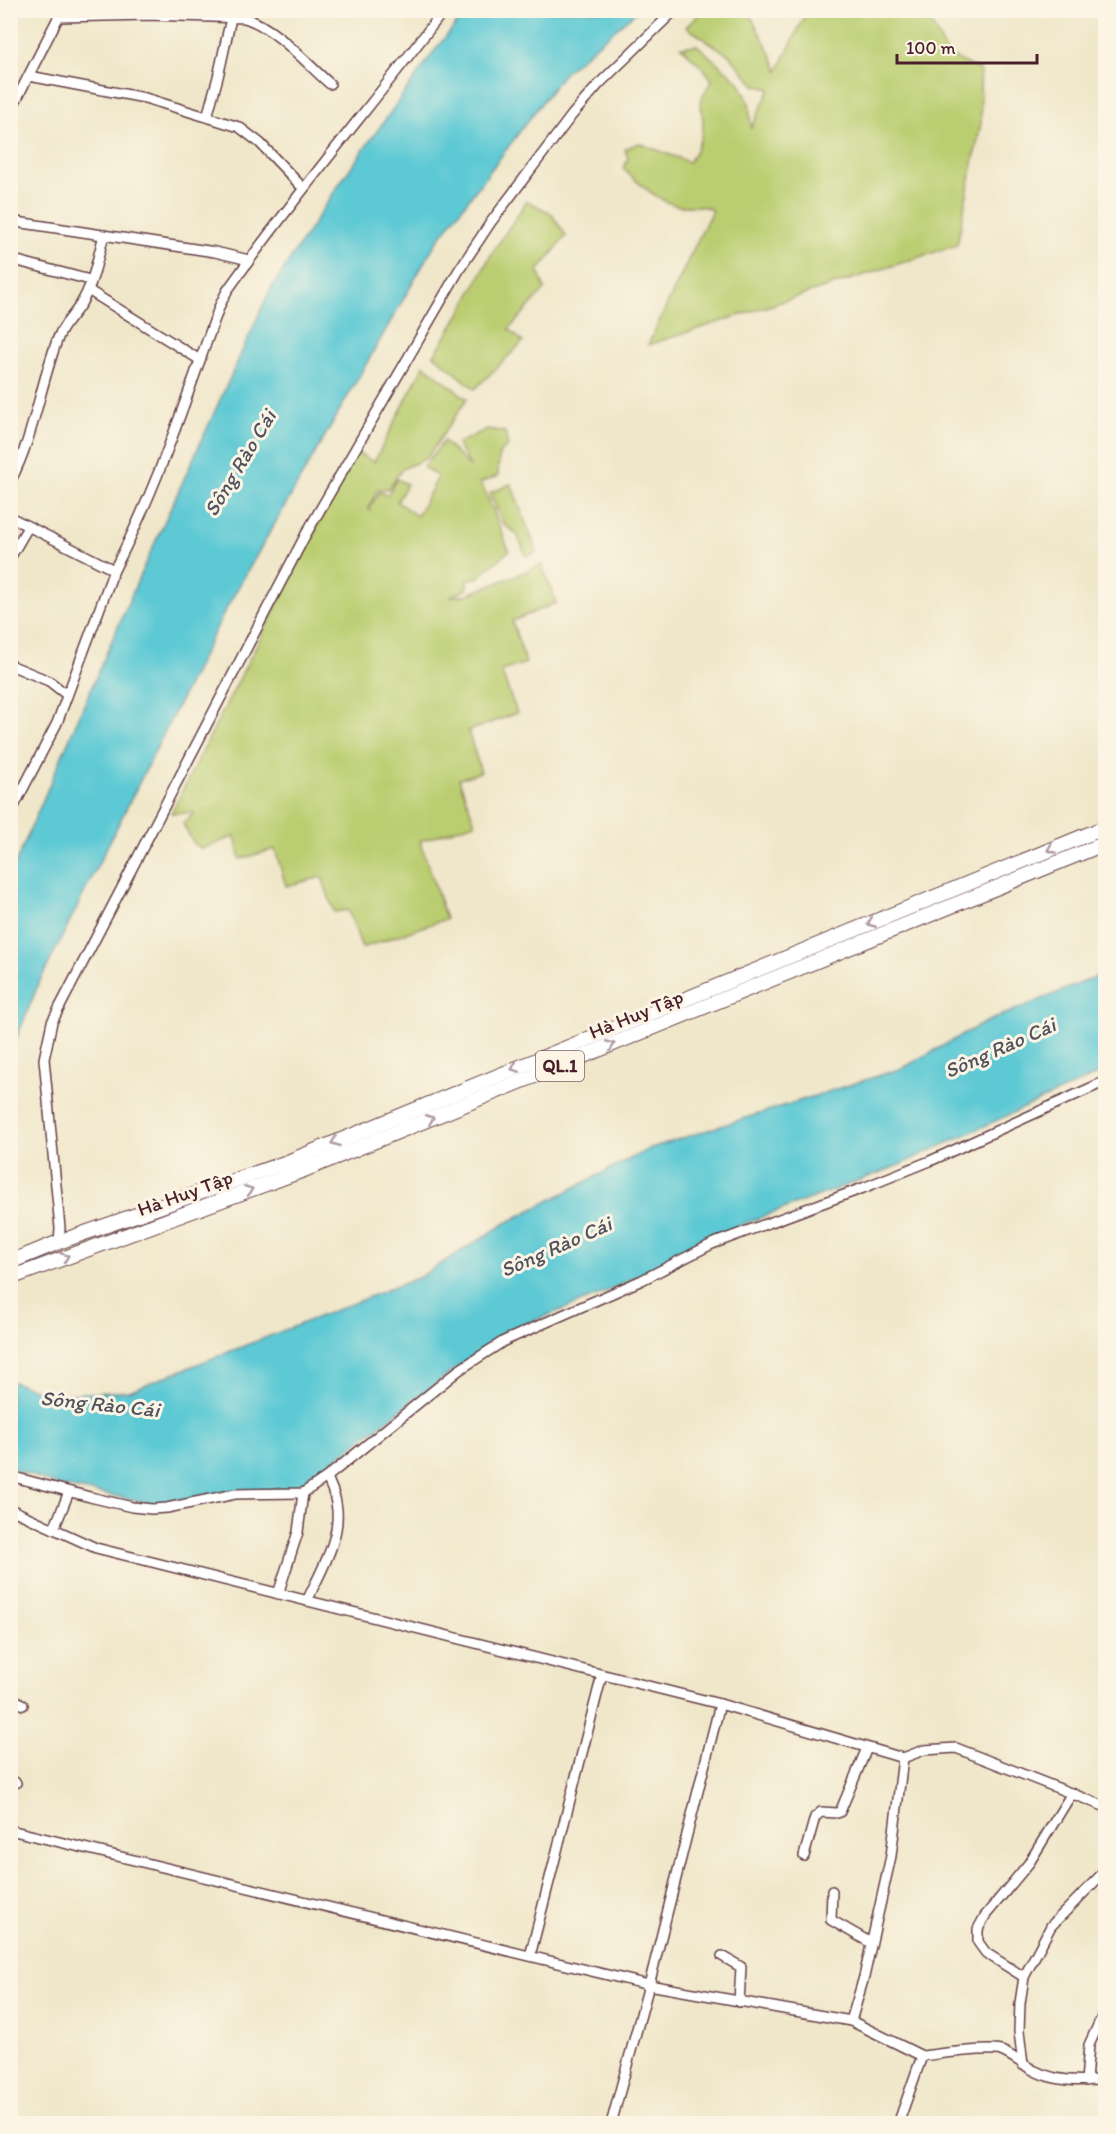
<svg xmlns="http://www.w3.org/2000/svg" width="1116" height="2134" viewBox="0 0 1116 2134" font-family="Itim,sans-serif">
<rect width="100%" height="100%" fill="#fcf5e5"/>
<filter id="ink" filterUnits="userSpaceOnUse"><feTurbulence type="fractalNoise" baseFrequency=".0167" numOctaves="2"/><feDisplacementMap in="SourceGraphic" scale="12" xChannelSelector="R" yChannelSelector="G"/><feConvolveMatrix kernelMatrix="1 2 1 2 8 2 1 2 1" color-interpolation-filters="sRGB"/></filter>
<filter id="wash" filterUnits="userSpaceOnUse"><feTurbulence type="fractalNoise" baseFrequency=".008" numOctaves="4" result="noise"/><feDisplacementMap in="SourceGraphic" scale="24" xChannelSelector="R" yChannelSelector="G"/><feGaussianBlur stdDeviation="1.35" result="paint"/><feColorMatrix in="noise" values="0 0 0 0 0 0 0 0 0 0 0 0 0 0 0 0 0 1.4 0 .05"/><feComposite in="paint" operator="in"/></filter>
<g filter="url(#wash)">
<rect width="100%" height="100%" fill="#f0e7ca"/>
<g fill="#bacd70" stroke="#82764e" stroke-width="1.5">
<path d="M703 11H748L772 56 778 71 807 11H925L948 55 980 70 981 123 957 245 648 345 712 210C700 203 688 208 675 205 655 199 638 182 623 169L628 159 625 149 639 143 689 162C703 140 706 127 700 101L712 80 704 69 681 47 697 45 739 82 749 102 751 128 770 89 755 85 729 55 686 27Z"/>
<path d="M527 201 551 213 566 236 538 271 545 289 509 329 523 342 475 389 434 355 461 312 492 253Z"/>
<path d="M424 365 467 399 427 458 402 469 389 488 377 490 368 509 371 511 369 508 380 491 387 495 397 479 407 484 397 502 417 516 438 477 423 467 444 441 471 468 457 444 487 429 505 432 508 446 499 454 498 476 480 483 488 497 509 551 477 578 467 579V589L450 597 466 595 542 565 556 603 512 621 526 663 501 671 517 713 468 731 481 772 459 779 475 823 420 841 446 919 362 948 348 910 334 912 322 877 286 886 275 849 240 859 235 836 202 849 194 844 183 824 194 813H171L355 452 374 462Z"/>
<path d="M511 484 537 552 526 556 517 534 503 524 490 493Z"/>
</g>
<g fill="#5dc9d4" stroke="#547480" stroke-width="1.5">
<path d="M467 11H637L564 73 435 244 227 607 38 985 11 1052V874L138 580 270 290 342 180 435 50Z"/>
<path d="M1105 973V1071L897 1166 738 1226 602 1294 505 1332 294 1490 236 1492 157 1504 60 1486 11 1468 10 1381 52 1395 129 1391 420 1277 506 1223 651 1148 903 1068 984 1023Z"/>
</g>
</g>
<g filter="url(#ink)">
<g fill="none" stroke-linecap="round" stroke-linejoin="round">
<g stroke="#633d43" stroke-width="12">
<g id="street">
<path d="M59 17 148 15 245 18C276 28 306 63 330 84"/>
<path d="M29 76 145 98 239 127 260 143 303 188"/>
<path d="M10 112 62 10"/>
<path d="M207 117 218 77 231 18"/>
<path d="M10 221 215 252 249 260"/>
<path d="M10 259 90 280"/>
<path d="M88 290 200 360"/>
<path d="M10 482C34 437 40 385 58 338 64 322 76 314 83 300 94 281 98 256 104 235"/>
<path d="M10 517 114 570C159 485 187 394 220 305L227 291C295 195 372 105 444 10"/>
<path d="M10 558 28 527"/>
<path d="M10 665 49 681 67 695"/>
<path d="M10 814 57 723 114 570"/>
<path d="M59 1242 60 1228 44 1059 52 1022 306 534 459 270 491 222 572 115 599 84 675 10"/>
<path d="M10 1476 90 1497 132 1507 152 1509 167 1508 235 1494 303 1493 327 1477 459 1370 504 1341 642 1280 712 1244 863 1188 930 1161 1106 1081"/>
<path d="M10 1509 96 1548 720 1704 649 1985 611 2124"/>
<path d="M54 1529 69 1492"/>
<path d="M278 1594 298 1532 303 1493"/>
<path d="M307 1601C320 1572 343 1536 336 1503 335 1494 330 1485 327 1477"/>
<path d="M10 1696 23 1705"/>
<path d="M720 1704 903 1758 924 1750 956 1748 1106 1807"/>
<path d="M10 1779 16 1783"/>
<path d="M10 1830 649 1985 851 2021 922 2056 898 2124"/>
<path d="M804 1856 815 1817 821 1812 837 1813 840 1812 867 1748"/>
<path d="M832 1891 831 1920 871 1943"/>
<path d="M530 1956 602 1675"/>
<path d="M722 1956 741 1967 739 2002"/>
<path d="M1024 1977 986 1953 978 1942V1929L985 1916 1029 1863 1072 1793"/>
<path d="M851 2021 864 1977 891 1856 903 1758"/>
<path d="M922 2056C939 2054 987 2047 1001 2051 1012 2055 1022 2064 1033 2070 1055 2082 1082 2082 1106 2079"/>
<path d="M1023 2065 1019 2031 1020 2003 1024 1977 1051 1926 1106 1870"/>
<path d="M1086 2081 1089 2045 1106 2008"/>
</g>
</g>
<g stroke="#633d43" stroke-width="16">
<g id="primary">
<path d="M10 1262 59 1242 290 1161 1106 827"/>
<path d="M10 1278 304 1170 1106 843"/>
</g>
</g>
<use href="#street" stroke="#fff" stroke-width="9"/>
<use href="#primary" stroke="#fff" stroke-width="14"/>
</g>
<defs><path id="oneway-chevron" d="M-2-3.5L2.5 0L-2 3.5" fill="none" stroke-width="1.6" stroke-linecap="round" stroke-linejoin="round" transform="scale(1.5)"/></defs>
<g stroke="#ae9aa0">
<use href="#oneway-chevron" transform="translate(1051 849) rotate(158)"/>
<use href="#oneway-chevron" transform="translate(871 923) rotate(158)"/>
<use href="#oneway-chevron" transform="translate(611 1045) rotate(-22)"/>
<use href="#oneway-chevron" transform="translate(515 1068) rotate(158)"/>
<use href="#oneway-chevron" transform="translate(430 1119) rotate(-22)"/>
<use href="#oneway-chevron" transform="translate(335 1142) rotate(158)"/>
<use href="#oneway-chevron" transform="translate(249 1190) rotate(-20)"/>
<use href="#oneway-chevron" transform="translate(65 1257) rotate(-20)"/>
</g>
</g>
<g text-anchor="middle" stroke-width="6" stroke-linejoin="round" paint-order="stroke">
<rect fill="#fcf5e5" stroke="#7f5f63" stroke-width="1.5" x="536" y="1051" width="48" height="30" rx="4.5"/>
<g font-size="18" font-weight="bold" fill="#4a1f2b">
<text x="560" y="1072">QL.1</text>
</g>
<g font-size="20" fill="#4a1f2b" stroke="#fcf5e5">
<text transform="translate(636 1014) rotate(-22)" y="7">Hà Huy Tập</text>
<text transform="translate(185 1193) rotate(-20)" y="7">Hà Huy Tập</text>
</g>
<g font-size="21" font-style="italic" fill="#50525e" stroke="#fcf5e5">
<text transform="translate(240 463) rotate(-59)" y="7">Sông Rào Cái</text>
<text transform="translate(1000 1048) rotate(-24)" y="7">Sông Rào Cái</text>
<text transform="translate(556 1247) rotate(-24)" y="7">Sông Rào Cái</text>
<text transform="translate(100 1404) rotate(6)" y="7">Sông Rào Cái</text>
</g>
</g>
<rect width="1116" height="2134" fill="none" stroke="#fcf5e5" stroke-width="36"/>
<path d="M897 54v9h140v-9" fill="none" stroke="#4a1f2b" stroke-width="3"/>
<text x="906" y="54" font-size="18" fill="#4a1f2b" stroke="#fcf5e5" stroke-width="4.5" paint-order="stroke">100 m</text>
</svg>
